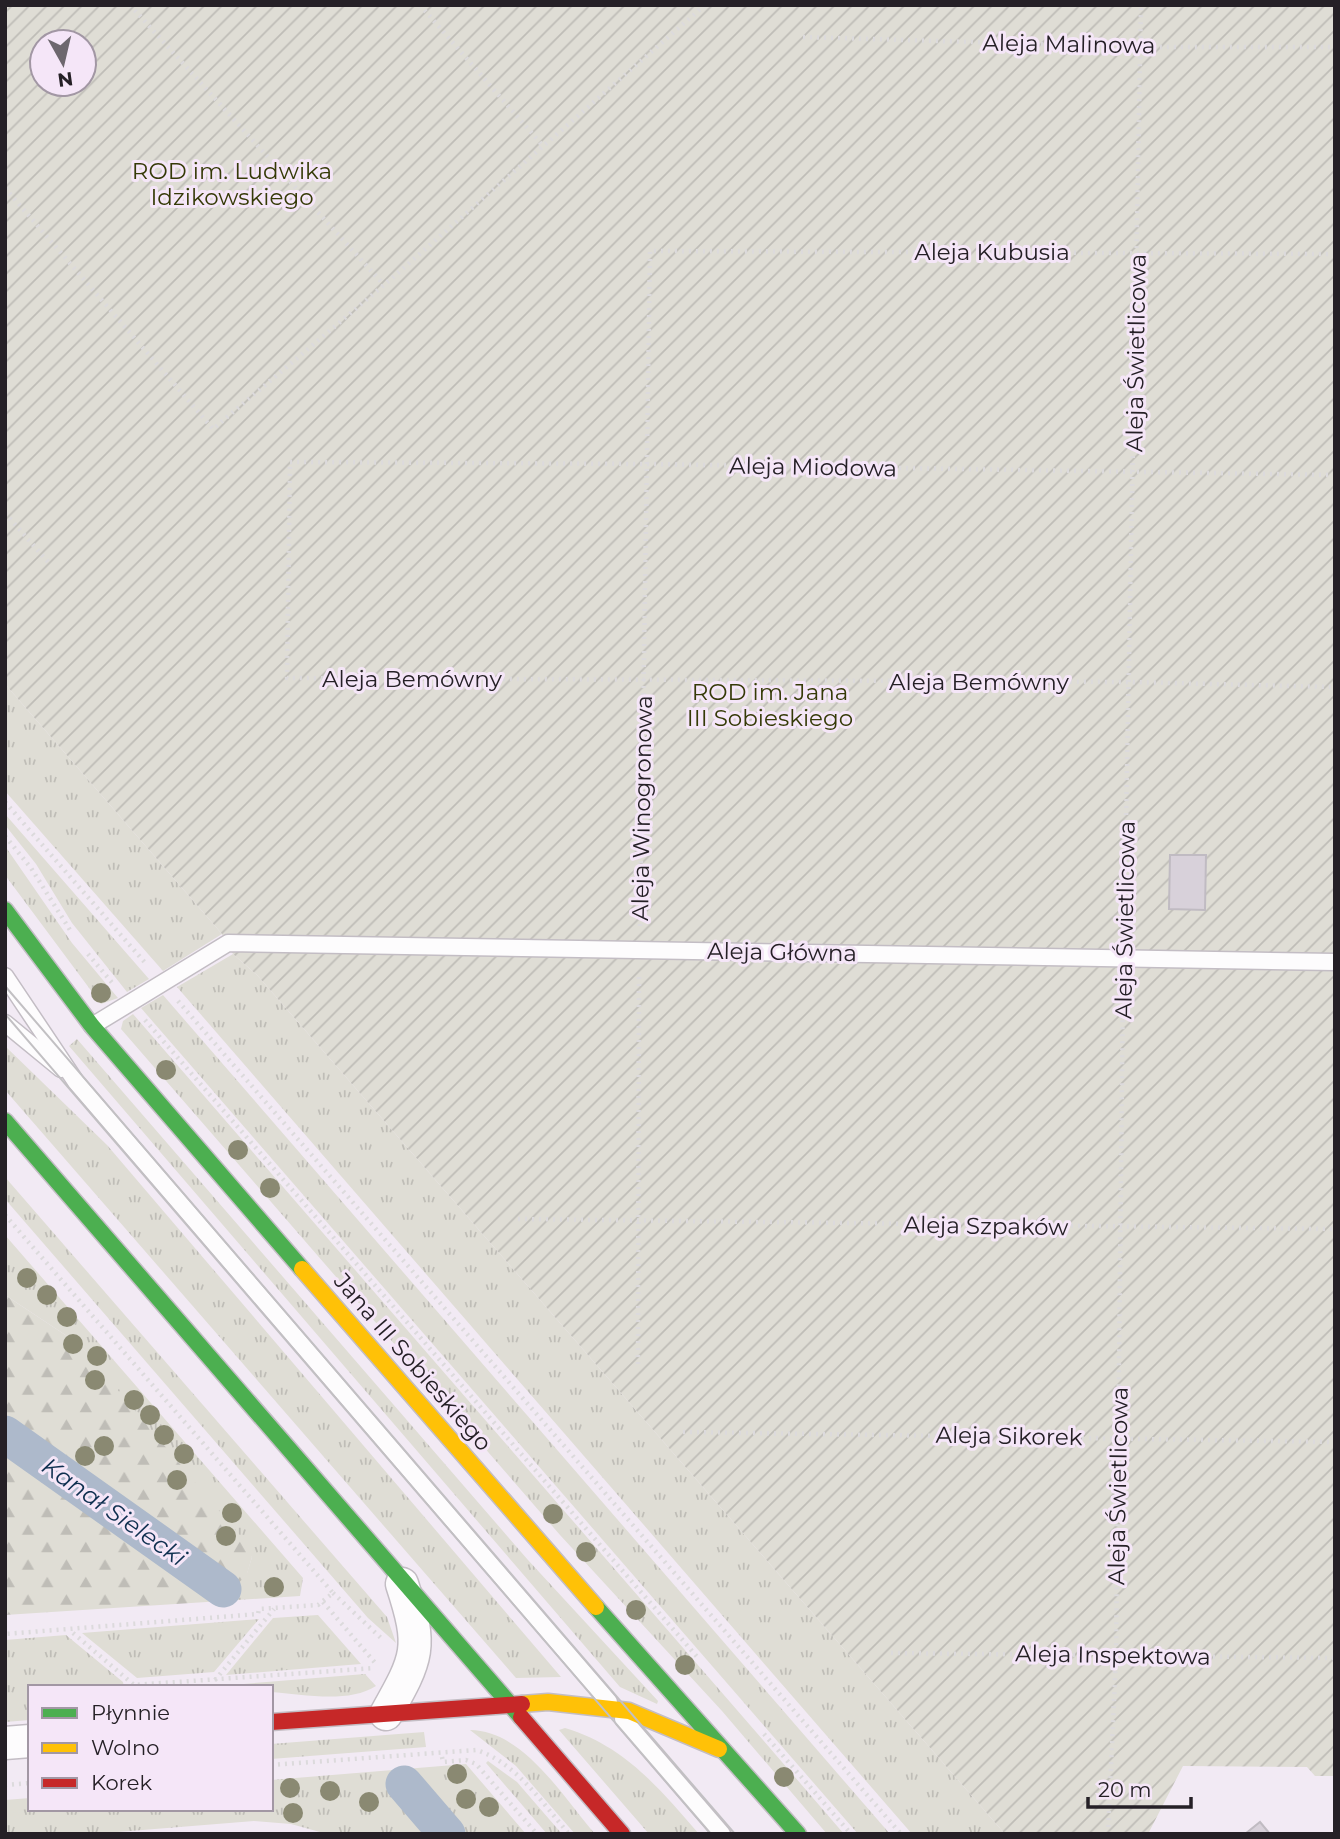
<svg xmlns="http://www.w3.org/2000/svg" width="1340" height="1839" viewBox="0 0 1340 1839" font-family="Montserrat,sans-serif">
<defs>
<pattern id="grass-tufts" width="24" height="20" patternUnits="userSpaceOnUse" patternTransform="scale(1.75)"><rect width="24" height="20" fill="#dfddd5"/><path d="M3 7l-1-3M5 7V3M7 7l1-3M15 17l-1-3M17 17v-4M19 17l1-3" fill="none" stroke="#bfbdb7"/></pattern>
<pattern id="forest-firs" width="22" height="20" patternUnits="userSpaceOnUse" patternTransform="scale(1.75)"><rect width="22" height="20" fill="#dfddd5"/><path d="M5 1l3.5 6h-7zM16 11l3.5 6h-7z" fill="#bfbdb7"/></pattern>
<pattern id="garden-furrows" width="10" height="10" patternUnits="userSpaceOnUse" patternTransform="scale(1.75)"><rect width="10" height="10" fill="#dfddd5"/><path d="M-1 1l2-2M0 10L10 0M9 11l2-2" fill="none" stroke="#bfbdb7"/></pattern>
</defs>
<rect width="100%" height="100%" fill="#f2eaf4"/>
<g fill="url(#grass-tufts)">
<path d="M5 684 222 934 163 971 5 791Z"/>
<path d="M5 814 149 979 127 992 72 923 36 864 5 825Z"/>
<path d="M5 846 72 943 118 998 101 1004 5 875Z"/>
<path d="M233 954 257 975 1005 1834H912L177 987Z"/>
<path d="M163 995 890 1834H858L141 1008Z"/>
<path d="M133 1014 763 1740 844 1834H827L722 1711 560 1535 121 1029 123 1021Z"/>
<path d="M77 1039 528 1560 658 1701 657 1704 620 1687 69 1046Z"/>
<path d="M5 1046 107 1145 561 1677 516 1678 5 1090Z"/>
<path d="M5 1177 387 1617 396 1643 368 1618 5 1199Z"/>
<path d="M5 1235 303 1578 300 1596 222 1601 247 1573 252 1557 79 1344 5 1295Z"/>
<path d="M318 1615 361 1664 226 1675 273 1618Z"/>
<path d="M259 1619 214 1672 137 1678 82 1633Z"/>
<path d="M66 1635 123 1682 124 1687H30V1720L5 1722V1640Z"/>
<path d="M365 1674 376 1686C348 1704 302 1694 271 1692V1687L231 1685Z"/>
<path d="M565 1728C625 1746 659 1788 699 1834H649L559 1730Z"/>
<path d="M470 1730C523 1730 563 1797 595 1834H575L516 1766Z"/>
<path d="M424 1732 426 1747 271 1759V1744Z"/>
<path d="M488 1761 517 1782 562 1834H547L486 1763Z"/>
<path d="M466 1764 526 1834H327L291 1824 254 1821 93 1834H5V1800L30 1798V1809H271V1780Z"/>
</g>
<path fill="url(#forest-firs)" d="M5 1295 79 1344 243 1539 252 1557 247 1574 222 1601 5 1615Z"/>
<path fill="url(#garden-furrows)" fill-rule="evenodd" d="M5 5H1335V1776H1315L1307 1767 1183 1766 1148 1834H1005L257 975 233 954 222 934 5 684ZM42 42H84V84H42Z"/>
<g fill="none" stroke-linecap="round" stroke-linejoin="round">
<g stroke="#adb9cb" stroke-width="37">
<path d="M5 1434 223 1589"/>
<path d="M404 1784 447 1834"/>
</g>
</g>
<g fill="#d8d1da" stroke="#c0bbc2" stroke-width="2">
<path d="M1170 855H1206L1205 910 1169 909Z"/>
<path d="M1260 1822 1270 1834H1245Z"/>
</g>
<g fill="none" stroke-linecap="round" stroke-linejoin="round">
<g stroke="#c3bdc4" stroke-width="19">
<g id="lane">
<path d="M5 976 76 1082 609 1702"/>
<path d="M5 1023 61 1069"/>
<path d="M92 1026 228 943 1335 962"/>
<path d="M623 1719 722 1834"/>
</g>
</g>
<g stroke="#c3bdc4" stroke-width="35">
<g id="street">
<path d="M386 1714C418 1657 423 1648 402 1584"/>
<path d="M5 1743 30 1741"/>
</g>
</g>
<g stroke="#c3bdc4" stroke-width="19">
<g id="fast">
<path d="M5 910 92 1026 302 1269"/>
<path d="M5 1121 521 1717"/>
<path d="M596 1607 798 1834"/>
</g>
</g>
<g stroke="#c3bdc4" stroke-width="19">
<g id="slow">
<path d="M302 1269 596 1607"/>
<path d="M522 1704 548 1702 629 1711 719 1749"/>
</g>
</g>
<g stroke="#c3bdc4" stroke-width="19">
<g id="jam">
<path d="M521 1717 622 1834"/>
<path d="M271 1722 522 1704"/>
</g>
</g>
<g stroke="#dcdadc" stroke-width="4.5" stroke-dasharray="2 5" stroke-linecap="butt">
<path d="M130 5 384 285"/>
<path d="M420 5 543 146"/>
<path d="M803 37 1140 47H1335"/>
<path d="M5 188 213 429 384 285 705 5"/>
<path d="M1335 475 647 464 290 462 287 678 1129 682 1335 687"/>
<path d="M5 513 48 562"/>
<path d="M5 802 147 965"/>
<path d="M5 836 31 868 70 930"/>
<path d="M640 926 650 251 1335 254"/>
<path d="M1124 934 1141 5"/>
<path d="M88 954 114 985"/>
<path d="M178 1001 901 1834"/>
<path d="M145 1020 699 1659"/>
<path d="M5 1215 333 1593 318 1605 259 1609 258 1614 5 1634"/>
<path d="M518 1219 1335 1229"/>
<path d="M638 1364 639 973"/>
<path d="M683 1432 1335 1442"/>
<path d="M333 1593 381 1638"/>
<path d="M323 1602 377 1665"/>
<path d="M73 1633 134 1685 375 1668"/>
<path d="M891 1653 1335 1658"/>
<path d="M215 1680 274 1609"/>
<path d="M764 1734 851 1834"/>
<path d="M442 1757 443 1762 466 1760 476 1764 537 1834"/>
<path d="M271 1765 476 1750C516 1762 543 1804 569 1834"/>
<path d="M5 1785 30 1783"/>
<path d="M1108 1834 1116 1656 1123 981"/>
</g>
<use href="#lane" stroke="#fdfcfd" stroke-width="16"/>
<use href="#street" stroke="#fdfcfd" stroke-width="32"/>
<use href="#fast" stroke="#4caf50" stroke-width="16"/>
<use href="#slow" stroke="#ffc107" stroke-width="16"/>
<use href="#jam" stroke="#c62828" stroke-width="16"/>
<g stroke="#c2c0c3" stroke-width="2">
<path d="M5 986 735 1834"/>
<path d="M5 1014 711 1834"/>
</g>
</g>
<g fill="#8a8972">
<circle cx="101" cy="993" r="10"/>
<circle cx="166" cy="1070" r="10"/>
<circle cx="238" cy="1150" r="10"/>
<circle cx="270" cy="1188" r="10"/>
<circle cx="27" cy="1278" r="10"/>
<circle cx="47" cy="1295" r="10"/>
<circle cx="67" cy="1317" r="10"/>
<circle cx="73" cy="1344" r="10"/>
<circle cx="97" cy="1356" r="10"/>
<circle cx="95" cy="1380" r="10"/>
<circle cx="134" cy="1400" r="10"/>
<circle cx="150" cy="1415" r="10"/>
<circle cx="164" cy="1435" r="10"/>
<circle cx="104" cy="1446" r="10"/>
<circle cx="184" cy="1454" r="10"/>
<circle cx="85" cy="1456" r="10"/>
<circle cx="177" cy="1480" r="10"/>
<circle cx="232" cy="1513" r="10"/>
<circle cx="553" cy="1514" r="10"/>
<circle cx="226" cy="1536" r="10"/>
<circle cx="586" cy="1552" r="10"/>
<circle cx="274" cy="1587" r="10"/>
<circle cx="636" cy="1610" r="10"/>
<circle cx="685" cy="1665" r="10"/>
<circle cx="457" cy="1774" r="10"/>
<circle cx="784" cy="1777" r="10"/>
<circle cx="290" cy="1788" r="10"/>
<circle cx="330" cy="1791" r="10"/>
<circle cx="466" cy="1799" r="10"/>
<circle cx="369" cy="1802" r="10"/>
<circle cx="489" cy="1807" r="10"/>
<circle cx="293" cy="1813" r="10"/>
</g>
<g text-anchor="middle" stroke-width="6" stroke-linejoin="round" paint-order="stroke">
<g font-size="23" fill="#252026" stroke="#f5e6f8">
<text transform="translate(1069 44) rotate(1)" y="8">Aleja Malinowa</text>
<text x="992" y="260">Aleja Kubusia</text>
<text transform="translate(1136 353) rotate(-89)" y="8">Aleja Świetlicowa</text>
<text transform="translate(813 467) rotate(1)" y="8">Aleja Miodowa</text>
<text x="412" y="687">Aleja Bemówny</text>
<text x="979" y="690">Aleja Bemówny</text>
<text transform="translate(642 808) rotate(-89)" y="8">Aleja Winogronowa</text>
<text transform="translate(1125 920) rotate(-89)" y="8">Aleja Świetlicowa</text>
<text transform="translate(782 952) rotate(1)" y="8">Aleja Główna</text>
<text transform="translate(986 1226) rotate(1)" y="8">Aleja Szpaków</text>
<text transform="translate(413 1362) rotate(49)" y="8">Jana III Sobieskiego</text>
<text transform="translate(1009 1436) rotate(1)" y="8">Aleja Sikorek</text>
<text transform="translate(1118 1486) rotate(-89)" y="8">Aleja Świetlicowa</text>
<text transform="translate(1113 1655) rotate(1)" y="8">Aleja Inspektowa</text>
</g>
<g font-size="23" fill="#353a07" stroke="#f5e6f8">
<text x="232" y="179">ROD im. Ludwika<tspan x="232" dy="26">Idzikowskiego</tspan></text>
<text x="770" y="700">ROD im. Jana<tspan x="770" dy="26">III Sobieskiego</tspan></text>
</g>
<g font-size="24" font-style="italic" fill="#0e2f4f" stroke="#f5e6f8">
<text transform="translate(114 1512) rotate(35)" y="8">Kanał Sielecki</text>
</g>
</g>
<rect width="1340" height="1839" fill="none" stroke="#252026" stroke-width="14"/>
<rect x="28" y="1685" width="245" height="126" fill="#f5e6f8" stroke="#a297a4" stroke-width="2"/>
<rect x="42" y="1708" width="35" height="10" fill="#4caf50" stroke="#a297a4" stroke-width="2"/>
<text x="91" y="1720" font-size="21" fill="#252026">Płynnie</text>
<rect x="42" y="1743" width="35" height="10" fill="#ffc107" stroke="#a297a4" stroke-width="2"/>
<text x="91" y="1755" font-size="21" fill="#252026">Wolno</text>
<rect x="42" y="1778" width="35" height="10" fill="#c62828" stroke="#a297a4" stroke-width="2"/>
<text x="91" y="1790" font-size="21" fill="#252026">Korek</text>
<g transform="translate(63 63) rotate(172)"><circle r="33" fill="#f5e6f8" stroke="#a297a4" stroke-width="2"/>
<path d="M0-5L12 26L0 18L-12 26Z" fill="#6d676e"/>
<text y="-10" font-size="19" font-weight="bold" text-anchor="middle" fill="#252026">N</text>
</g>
<path d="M1088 1797v10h103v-10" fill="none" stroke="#252026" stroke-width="3.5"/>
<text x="1098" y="1797" font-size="21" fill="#252026" stroke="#f5e6f8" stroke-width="5" paint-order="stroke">20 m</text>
</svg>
